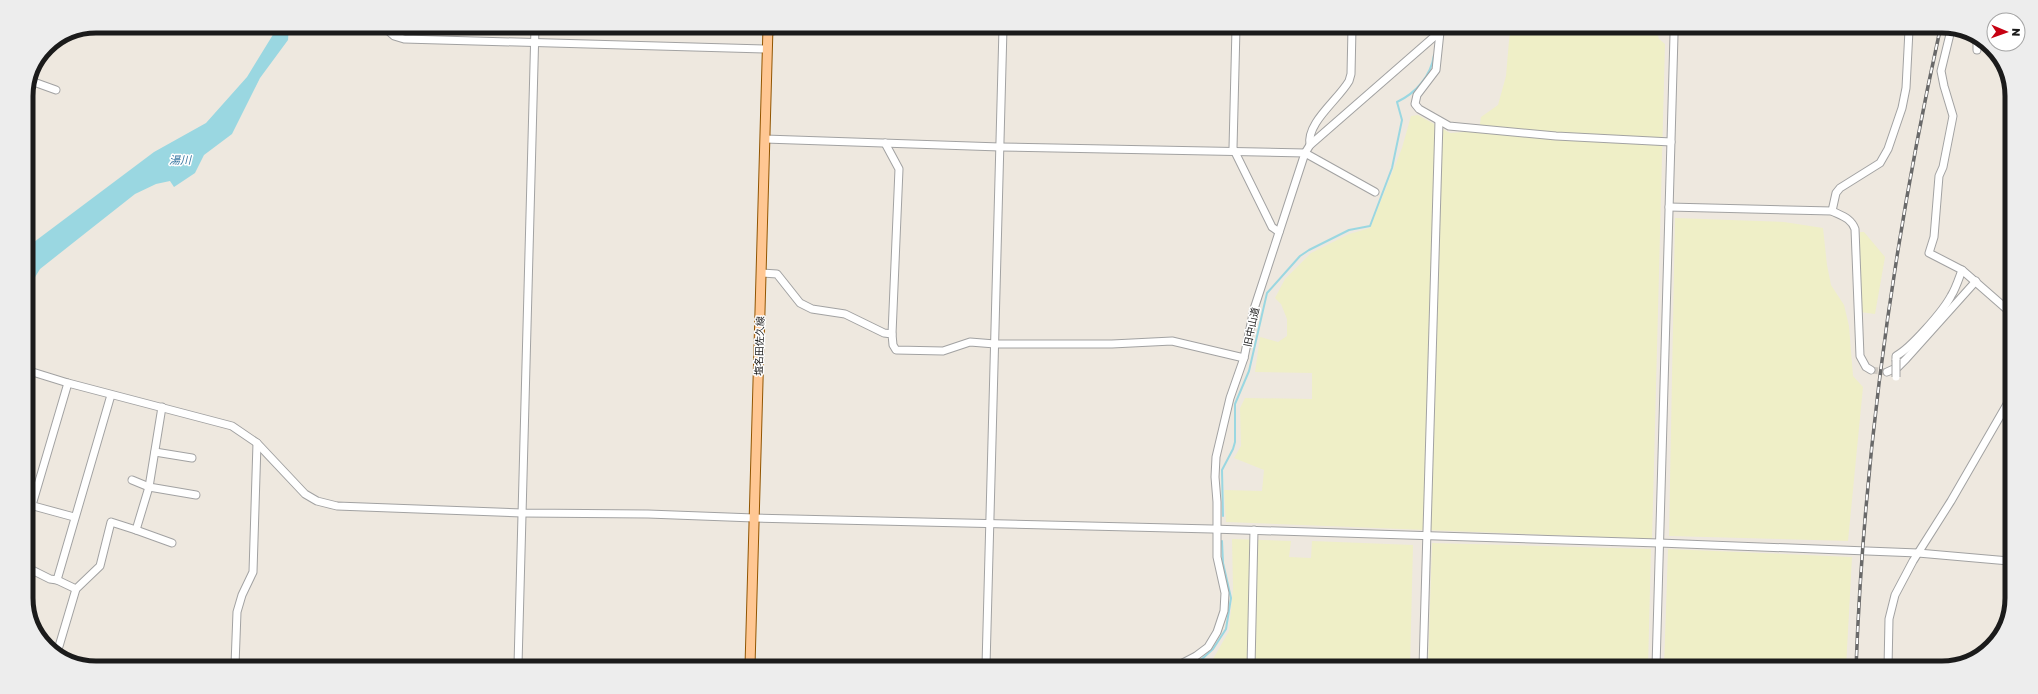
<svg xmlns="http://www.w3.org/2000/svg" width="2038" height="694" viewBox="0 0 2038 694" font-family="'Golos Text','Noto Sans JP',sans-serif">
<rect width="100%" height="100%" fill="#eee8df"/>
<g fill="#efefc7">
<path d="M1510 29H1656L1659 39 1665 44 1652 539 1226 522 1224 490 1262 491 1264 470 1234 458 1241 446 1240 408 1245 398 1312 399V373L1255 372 1260 337 1278 342 1287 336V319L1281 304 1275 298 1285 279 1311 253 1349 234 1370 228 1402 148 1411 116 1418 115 1450 133 1479 131 1481 117 1498 105 1506 76Z"/>
<path d="M1675 218 1784 222 1823 228 1827 265 1831 285 1844 305 1849 326 1853 376 1863 387 1848 541 1669 536Z"/>
<path d="M1860 232H1864L1885 257 1875 314 1860 312Z"/>
<path d="M1232 539 1291 541 1289 557 1311 558 1312 541 1413 545 1410 667H1207L1209 666 1229 631 1233 589Z"/>
<path d="M1432 543 1651 549 1648 667H1428Z"/>
<path d="M1668 549 1852 557 1846 668 1664 667Z"/>
</g>
<path fill="#9ad7e1" d="M276 26H289L288 40 260 78 232 134 204 155 195 173 174 187 170 181 156 184 135 194 83 235 40 269 26 292V248L154 152 206 123 247 77 274 33Z"/>
<g fill="none" stroke-linecap="round" stroke-linejoin="round">
<g stroke="#9ad7e1" stroke-width="2">
<path d="M1223 516 1222 470 1233 449 1235 442V404L1249 371 1267 293 1300 256 1309 250 1349 230 1370 226 1392 168 1402 120 1397 102C1416 93 1431 76 1434 55"/>
<path d="M1186 667 1202 659 1213 649 1226 629 1231 598 1223 563 1222 541"/>
</g>
<path stroke="#cec9c2" stroke-width="7" stroke-dasharray="7 3.5" stroke-linecap="butt" d="M1871 370 1887 372"/>
<g stroke="#a2a2a2" stroke-width="9">
<g id="minor">
<path d="M384 27 394 36 404 39 767 49"/>
<path d="M1236 28 1233 148 1272 227 1279 232"/>
<path d="M1951 30 1941 71 1944 86 1953 116 1943 167 1939 176 1934 237 1929 253 1962 270 2010 312"/>
<path d="M768 31H773L779 27"/>
<path d="M1440 32 1436 70 1417 95 1415 104 1419 109 1449 126 1556 136 1671 142"/>
<path d="M1977 50V39"/>
<path d="M31 81 56 90"/>
<path d="M765 139 1000 147 1305 153 1375 192"/>
<path d="M885 143 899 169 892 334"/>
<path d="M1310 145C1306 123 1338 100 1349 81L1351 74 1352 28"/>
<path d="M1669 207 1832 211C1842 216 1851 218 1855 229L1860 356 1866 367 1871 370"/>
<path d="M1832 211 1836 193 1840 188 1880 163 1888 149 1902 108 1906 88 1909 30"/>
<path d="M761 273 777 274 800 303 812 309 845 314 884 333 892 334 893 345 896 350 943 351 970 342 995 344H1112L1172 341 1244 358"/>
<path d="M1896 360V356C1911 348 1943 311 1951 296 1956 288 1959 278 1962 270"/>
<path d="M26 370 68 383 232 426 257 443 305 494 317 501 337 506 522 513 648 514 754 518 1212 529 1659 543 1918 553 2009 561"/>
<path d="M1887 372 1898 367 1906 359 1976 281"/>
<path d="M155 452 192 458"/>
<path d="M132 480 149 487 196 495"/>
<path d="M26 504 74 517"/>
<path d="M32 505 68 383"/>
<path d="M136 530 172 543"/>
<path d="M26 567 50 579 57 580 111 395"/>
<path d="M57 580 76 589"/>
<path d="M26 596 29 611"/>
<path d="M57 653 76 589 100 566 111 522 136 530 149 487 162 407"/>
<path d="M235 665 237 612 242 595 253 572 257 443"/>
<path d="M518 665 535 27"/>
<path d="M986 666 1003 28"/>
<path d="M1175 667 1196 656 1208 647 1217 632 1224 611 1225 593 1217 557V502L1215 477 1216 457 1230 398 1244 358 1254 309 1305 153 1310 145 1443 29"/>
<path d="M1251 667 1254 530"/>
<path d="M1423 667 1439 121"/>
<path d="M1656 667 1674 35"/>
<path d="M1888 668 1889 619 1895 595 1913 561 1951 501 2010 399"/>
</g>
</g>
<g stroke="#925500" stroke-width="11">
<path id="major" d="M750 666 768 27"/>
</g>
<use href="#minor" stroke="#fff" stroke-width="7"/>
<use href="#major" stroke="#ffc793" stroke-width="9"/>
<g stroke="#696969" stroke-width="3.5">
<path id="rail" d="M1856 668C1864 453 1894 239 1940 30"/>
</g>
<use href="#rail" stroke="#fff" stroke-width="2" stroke-dasharray="6" stroke-linecap="butt"/>
<g stroke="#a2a2a2" stroke-width="9" stroke-linecap="butt">
<path id="minor-bridge" d="M1896 377V360"/>
</g>
<use href="#minor-bridge" stroke="#fff" stroke-width="7"/>
</g>
<g text-anchor="middle" stroke-width="3" stroke-linejoin="round" paint-order="stroke">
<g font-size="10" fill="#1b1b1b" stroke="#fff">
<text transform="translate(1251 327) rotate(-78)" y="4">旧中山道</text>
<text transform="translate(759 346) rotate(-88)" y="4">塩名田佐久線</text>
</g>
<g font-size="11" font-style="italic" fill="#3a78a2" stroke="#fff">
<text x="180" y="164">湯川</text>
</g>
</g>
<path d="M0 0H2038V694H0ZM96 33H1942A63 63 0 0 1 2005 96V598A63 63 0 0 1 1942 661H96A63 63 0 0 1 33 598V96A63 63 0 0 1 96 33Z" fill="#ededed" fill-rule="evenodd"/>
<path fill="none" stroke="#1b1b1b" stroke-width="5" d="M96 33H1942A63 63 0 0 1 2005 96V598A63 63 0 0 1 1942 661H96A63 63 0 0 1 33 598V96A63 63 0 0 1 96 33Z"/>
<g transform="translate(2006 32) rotate(92)"><circle r="19" fill="#ffffff" stroke="#a4a4a4"/>
<path d="M0-3L7 15L0 10L-7 15Z" fill="#c60012"/>
<text y="-6" font-size="11" font-weight="bold" text-anchor="middle" fill="#1b1b1b">N</text>
</g>
</svg>
